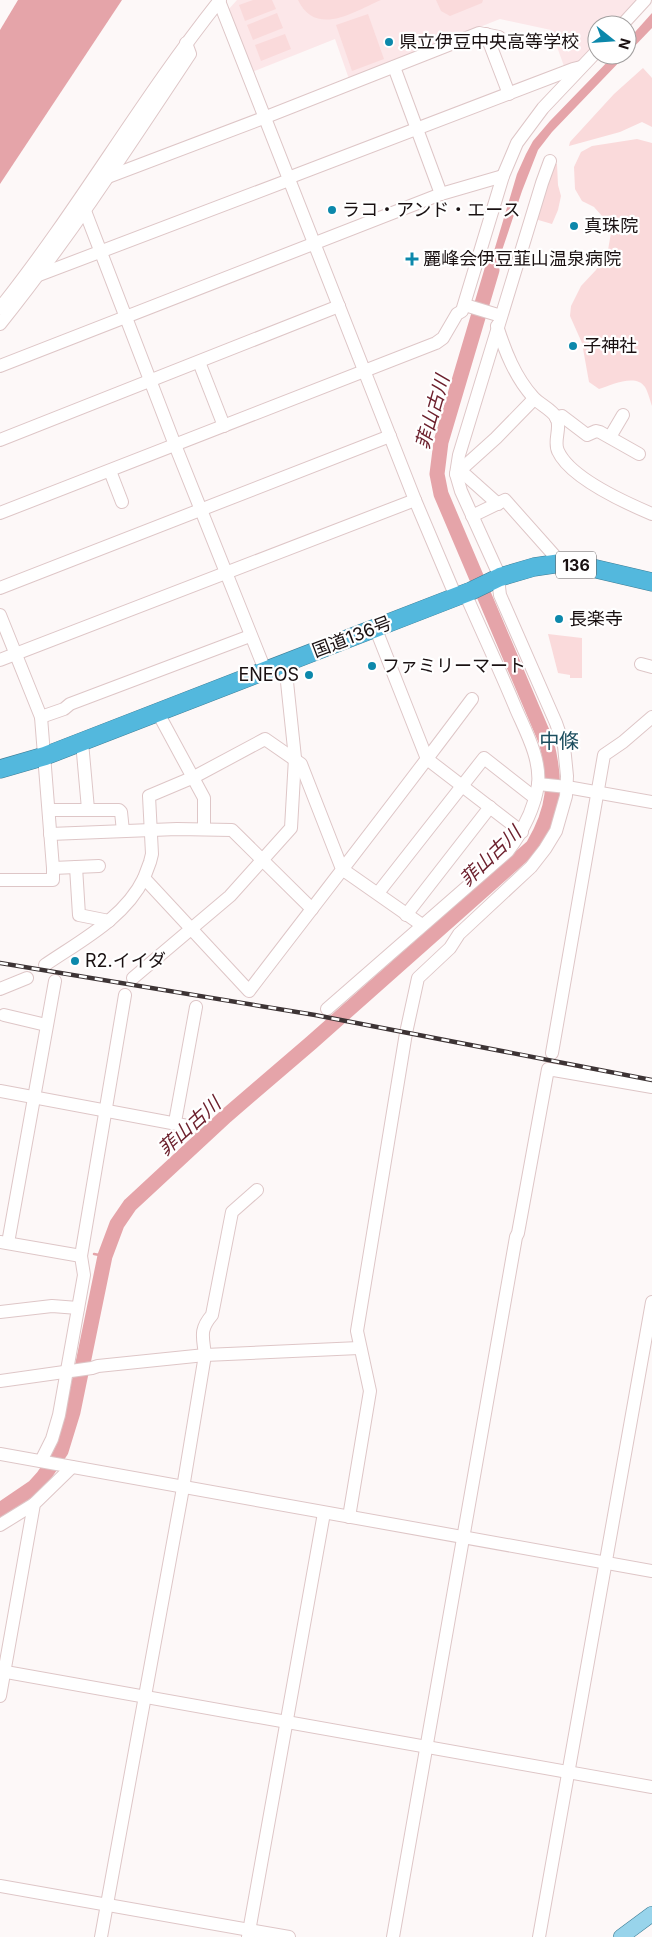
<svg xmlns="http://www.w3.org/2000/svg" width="652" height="1937" viewBox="0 0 652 1937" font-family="Inter,'Noto Sans JP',sans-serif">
<rect width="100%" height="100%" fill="#fdf8f8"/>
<path fill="#fce7e9" d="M237 0H636L614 25H597V44L580 63 565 69 551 30 500 19 349 79 335 39 252 72 228 10Z"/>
<g fill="#fadadb">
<path d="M253 0H272L276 9 245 21 239 5Z"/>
<path d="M298 0H381C355 11 316 38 298 0Z"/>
<path d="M436 0H483L482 3 450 16 441 11Z"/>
<path d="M277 13 283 28 253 40 247 25Z"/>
<path d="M368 14 384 59 352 71 336 25Z"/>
<path d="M285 34 291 49 261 61 255 45Z"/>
<path d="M643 68 652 78V127L642 122 620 132 569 146 570 142 614 94Z"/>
<path d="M637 139 652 143V406C650 400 648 392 645 387 636 373 611 385 599 389L589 382 582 343 570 316 571 306 581 286 596 270 608 250 612 227 594 207 582 201 575 189 574 167 581 152 592 146Z"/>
<path d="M554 163 557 164 558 185 561 196 558 210 552 224 535 219Z"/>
<path d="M548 634 582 638V678H570V675L558 673Z"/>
</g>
<g fill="#e5a4a9">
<path d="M18 0H122L0 184V30Z"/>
<path d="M652 13V28L627 54V41Z"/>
<path d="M614 55H626L552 132 538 150 522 191 489 289 483 288 517 174 526 154 533 141 550 121Z"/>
</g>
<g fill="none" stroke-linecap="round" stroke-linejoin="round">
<path stroke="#e5a4a9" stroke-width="2.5" d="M94 1254 105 1256"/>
<path stroke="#e5a4a9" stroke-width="15" d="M0 1510 34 1487 43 1477 61 1451 73 1412 105 1256 117 1224 130 1205 226 1116 311 1043 533 846C555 808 557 783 546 741L441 494 437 474 441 442 492 270"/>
<g stroke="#dec6c7" stroke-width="14">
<g id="minor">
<path d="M219 1 415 500 456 597"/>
<path d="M622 25 645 0"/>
<path d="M486 34 509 94"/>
<path d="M394 67 441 194"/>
<path d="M108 177 266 117 474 35 479 33 499 37"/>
<path d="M288 178 573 69 581 67"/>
<path d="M85 211 175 445 265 670"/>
<path d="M39 275 289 180"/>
<path d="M465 305 501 316"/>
<path d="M0 308C79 209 141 99 220 0"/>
<path d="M0 324C69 238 129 146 190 54L186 43"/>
<path d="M497 326C505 351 515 377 533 397 539 404 551 409 556 417 562 427 553 441 558 451 570 478 626 503 652 514"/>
<path d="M199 362 224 426"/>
<path d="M0 366 441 194 503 176"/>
<path d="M556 418 562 416 587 435 596 431 600 432 639 454"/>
<path d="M610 437 623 415"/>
<path d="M0 440 339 306"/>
<path d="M110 471 122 502"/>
<path d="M461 471 498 504"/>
<path d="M456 474 496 438 534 399"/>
<path d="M0 513 436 343 443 338 457 314 462 311 503 176 517 143 543 108 597 51"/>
<path d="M472 516 505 500 561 563"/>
<path d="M0 588 390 436"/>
<path d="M0 615 41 717 53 868V880H0"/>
<path d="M375 627 427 759 522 832"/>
<path d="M0 660 415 500"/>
<path d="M641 664 652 667"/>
<path d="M158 713 204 798V829"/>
<path d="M41 717 64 709 70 704 250 636"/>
<path d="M82 742 88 809"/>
<path d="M538 784 567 787 652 802"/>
<path d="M49 810H119L121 812 123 831"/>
<path d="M50 834 177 829 232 830 312 909"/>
<path d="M76 867 79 915 109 921"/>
<path d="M53 868 99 866"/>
<path d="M378 893 484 758 535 798"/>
<path d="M406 915 490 807"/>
<path d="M422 925 342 869 301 764 265 739 194 777 149 796 152 854 150 862 144 878 249 991C323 894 399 797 472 699"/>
<path d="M45 965C80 941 125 918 144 878"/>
<path d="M133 978 230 896 291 828 295 758 285 663"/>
<path d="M0 989 27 978"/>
<path d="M327 1009 508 851C523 831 534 810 538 785 541 759 526 732 516 709 500 670 482 632 465 593"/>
<path d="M4 1015 46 1025"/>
<path d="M552 1053 604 755 623 742 652 717"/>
<path d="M0 1091 193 1127 205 1116"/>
<path d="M175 1122 196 1007"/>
<path d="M0 1242 81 1256"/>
<path d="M8 1243 55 981"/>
<path d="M0 1312 52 1306 78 1308"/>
<path d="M0 1381 92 1368 98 1366 205 1355 359 1348"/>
<path d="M0 1454 652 1571"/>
<path d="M41 1461 52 1439 59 1415 84 1275 81 1256 125 995"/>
<path d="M349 1517 370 1391 357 1331 406 1033 418 978 450 948 459 934 531 867 545 849 556 831 566 796 567 776 564 746 556 723 500 595 499 587 500 577 461 491 456 474 459 455 542 183 550 161"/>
<path d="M0 1525 34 1504"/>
<path d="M0 1671 652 1787"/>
<path d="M0 1696 34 1504 72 1467"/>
<path d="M0 1886 289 1937"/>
<path d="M101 1937 183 1488 205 1355C203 1337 199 1330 212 1315L232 1212 257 1190"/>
<path d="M248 1937 324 1513"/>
<path d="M393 1937 516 1237 518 1233 548 1069 652 1087"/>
<path d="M539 1937 652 1302"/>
</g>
</g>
<g stroke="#3f7e96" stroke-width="16">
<path id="major" d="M621 1937 652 1914"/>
</g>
<g stroke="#3f7e96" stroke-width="19">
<path id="highway" d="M0 769 45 756 471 591 500 577 534 567 561 563 575 564 652 582"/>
</g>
<use href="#minor" stroke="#fff" stroke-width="12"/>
<use href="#major" stroke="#98d4eb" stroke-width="15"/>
<use href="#highway" stroke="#53b8dd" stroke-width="18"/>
<g stroke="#3d3435" stroke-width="4.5">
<path id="rail" d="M0 963 315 1015 652 1080"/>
</g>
<use href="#rail" stroke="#fff" stroke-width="2.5" stroke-dasharray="8" stroke-linecap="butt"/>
</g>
<g fill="#0c88ab" stroke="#fff" stroke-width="2">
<circle cx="389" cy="42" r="5"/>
<circle cx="332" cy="210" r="5"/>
<circle cx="574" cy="226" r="5"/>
<path d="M409.5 251.5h5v5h5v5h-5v5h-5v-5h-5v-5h5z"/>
<circle cx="573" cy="346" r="5"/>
<circle cx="559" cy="619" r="5"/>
<circle cx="372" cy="666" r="5"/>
<circle cx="309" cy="675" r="5"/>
<circle cx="75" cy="961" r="5"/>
</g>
<g text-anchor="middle" stroke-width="4.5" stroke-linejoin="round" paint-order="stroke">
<rect fill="#fff" stroke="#5f5859" stroke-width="1" x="556" y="551.5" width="40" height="27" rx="4"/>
<g font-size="16" font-weight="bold" fill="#1a1112">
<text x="576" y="571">136</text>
</g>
<g font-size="18" fill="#1a1112" stroke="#fff" text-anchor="start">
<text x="399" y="48">県立伊豆中央高等学校</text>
<text x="342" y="216">ラコ・アンド・エース</text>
<text x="584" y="232">真珠院</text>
<text x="423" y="265">麗峰会伊豆韮山温泉病院</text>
<text x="583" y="352">子神社</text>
<text x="569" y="625">長楽寺</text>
<text x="382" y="672">ファミリーマート</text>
<text x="299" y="681" text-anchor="end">ENEOS</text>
<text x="85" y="967">R2.イイダ</text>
</g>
<g font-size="18" fill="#1a1112" stroke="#fff">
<text transform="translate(352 637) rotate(-21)" y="6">国道136号</text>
</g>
<g font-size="19" font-style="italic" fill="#6d212e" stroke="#fff">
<text transform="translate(432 412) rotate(-74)" y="7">菲山古川</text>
<text transform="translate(490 856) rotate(-44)" y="7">菲山古川</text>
<text transform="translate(189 1126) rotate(-42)" y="7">菲山古川</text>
</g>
<g font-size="20" fill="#1c4e5f" stroke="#fff">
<text x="559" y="748">中條</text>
</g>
</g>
<g transform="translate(612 40) rotate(107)"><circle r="24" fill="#ffffff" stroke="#a3a0a0"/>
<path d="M0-4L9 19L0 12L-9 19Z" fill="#0c88ab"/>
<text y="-8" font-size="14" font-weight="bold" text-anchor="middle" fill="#1a1112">N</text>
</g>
</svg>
